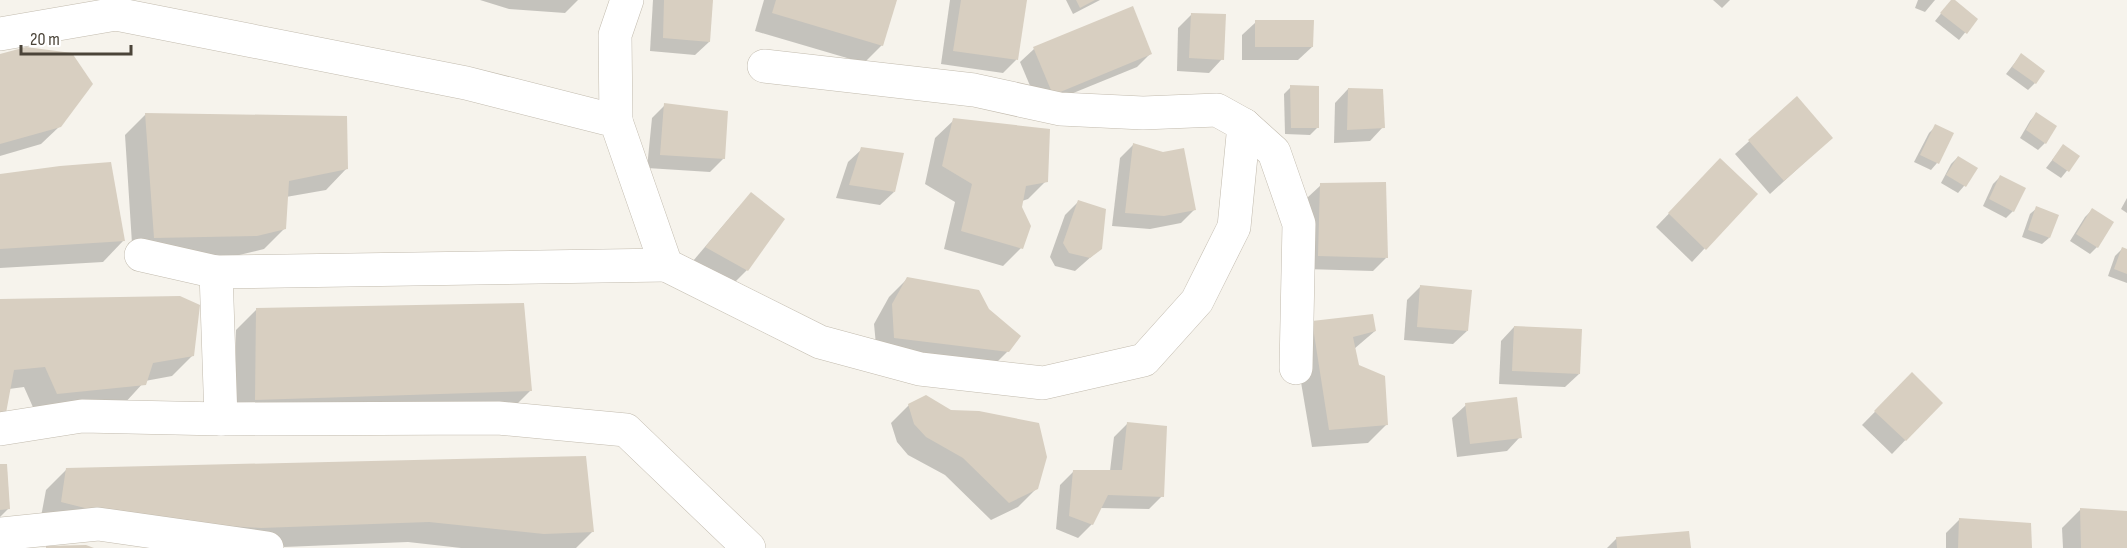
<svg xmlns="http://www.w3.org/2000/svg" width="2127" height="548" viewBox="0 0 2127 548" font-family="'Sofia Sans Condensed',sans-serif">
<rect width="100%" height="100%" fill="#f6f3ec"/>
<g fill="#0003">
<path d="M480 0H578L565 13 509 9Z"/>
<path d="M653 0H712L709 42 695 55 650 51Z"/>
<path d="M764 0H895L882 45 864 63 755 31Z"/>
<path d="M950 0H1025L1016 60 1003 73 941 64Z"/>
<path d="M1066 0H1100L1073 14Z"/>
<path d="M1713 0H1730L1722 8Z"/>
<path d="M1918 0H1935L1925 12 1915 8Z"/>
<path d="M1952 0 1976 19 1959 40 1935 21Z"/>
<path d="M1192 14 1222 59 1209 73 1177 71 1178 28Z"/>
<path d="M1256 22 1312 47 1298 60H1242V35Z"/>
<path d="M1034 49 1150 54 1137 67 1039 107 1020 62Z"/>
<path d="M2021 55 2035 83 2028 90 2006 74Z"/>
<path d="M0 56 60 126 41 144 0 156Z"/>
<path d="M1291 87 1317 128 1310 135 1285 134 1284 94Z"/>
<path d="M1348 89 1383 127 1370 141 1334 143 1335 103Z"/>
<path d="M1797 98 1831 138 1770 194 1735 154Z"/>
<path d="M665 105 724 158 710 172 647 168 652 118Z"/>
<path d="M146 114 347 168 326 190 286 197 285 228 264 249 235 256 133 259 125 135Z"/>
<path d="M2036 114 2045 143 2038 150 2020 138 2030 121Z"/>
<path d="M954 120 1046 181 1028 199 1022 201 1021 248 1003 266 944 249 955 202 925 184 935 138Z"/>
<path d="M1936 126 1937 163 1931 170 1914 162 1929 133Z"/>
<path d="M1133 145 1194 210 1181 223 1150 229 1112 226 1120 158Z"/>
<path d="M2063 146 2078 157 2061 178 2046 168Z"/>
<path d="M862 149 894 192 880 205 836 198 848 162Z"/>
<path d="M1958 157 1976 168 1964 186 1958 193 1941 183 1951 164Z"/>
<path d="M1707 174 1705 248 1692 262 1656 227Z"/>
<path d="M0 175 123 241 103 262 0 268Z"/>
<path d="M2000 177 2013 211 2006 218 1983 206 1993 184Z"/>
<path d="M1321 185 1386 258 1373 271 1305 269 1307 198Z"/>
<path d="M2127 198V213L2121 209Z"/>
<path d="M1079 201 1101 248 1075 271 1055 266 1050 257 1065 215Z"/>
<path d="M738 208 783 219 747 270 733 284 693 261Z"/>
<path d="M2037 208 2049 238 2042 244 2022 237 2030 214Z"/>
<path d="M2092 210 2097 247 2090 254 2070 241 2085 217Z"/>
<path d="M2122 249 2127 251V283L2108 276 2115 256Z"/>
<path d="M907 279 1008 351 990 369 877 356 874 324 889 297Z"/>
<path d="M1420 287 1467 331 1453 344 1404 340 1407 300Z"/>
<path d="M0 301 193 355 172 376 145 381 123 405 36 414 24 387 9 389 0 417Z"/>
<path d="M257 309 531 390 510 411 234 420 236 330Z"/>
<path d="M1312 323 1375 331 1354 349 1357 367 1386 425 1368 443 1312 447 1294 341Z"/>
<path d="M1514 327 1579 374 1565 387 1499 384 1501 341Z"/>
<path d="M1912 374 1941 403 1892 454 1862 425Z"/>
<path d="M909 405 1037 488 1018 507 991 520 945 475 908 455 897 442 891 423Z"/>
<path d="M1466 405 1520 437 1507 451 1457 457 1452 418Z"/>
<path d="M1128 423 1162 496 1149 509 1100 508 1092 524 1078 538 1056 529 1060 485 1074 471H1110L1114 437Z"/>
<path d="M0 465 9 508 0 517Z"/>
<path d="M67 469 593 531 576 548H461L408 542 259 548 40 522 46 490Z"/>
<path d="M2080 510 2127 513V548H2063L2062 528Z"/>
<path d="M1959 520 2031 548H1946V533Z"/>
<path d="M1617 538 1689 548H1607Z"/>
</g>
<g fill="#d8cfc1">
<path d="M664 0H713L710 42 663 38Z"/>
<path d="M776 0H897L883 46 772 13Z"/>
<path d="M961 0H1027L1018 60 953 51Z"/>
<path d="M1076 0H1095L1080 8Z"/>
<path d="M1951 0H1955L1978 19 1967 34 1940 13Z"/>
<path d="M1133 6 1152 54 1053 95 1033 47Z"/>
<path d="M1191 13 1226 14 1224 60 1189 58Z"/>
<path d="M1255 20H1314L1313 47H1255Z"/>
<path d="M26 47 72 53 93 84 61 127 0 144V54Z"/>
<path d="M2021 53 2045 71 2036 84 2012 67Z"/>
<path d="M1290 85 1319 86V128H1291Z"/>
<path d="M1348 88 1383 89 1385 128 1347 130Z"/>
<path d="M1797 96 1833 138 1784 181 1748 140Z"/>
<path d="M664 103 728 111 725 159 660 155Z"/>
<path d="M2036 112 2057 126 2046 144 2026 130Z"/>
<path d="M145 113 347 116 348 169 289 181 286 229 257 236 154 238Z"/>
<path d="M953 118 1050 129 1048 182 1026 186 1022 207 1031 226 1023 249 961 231 972 184 942 166Z"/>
<path d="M1935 124 1954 133 1939 164 1920 155Z"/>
<path d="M1133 143 1163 152 1184 148 1196 210 1164 216 1125 213Z"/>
<path d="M2063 144 2080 156 2069 172 2052 160Z"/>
<path d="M861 147 904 153 895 192 849 185Z"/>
<path d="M1958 156 1978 168 1966 187 1946 175Z"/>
<path d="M1720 158 1758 194 1706 250 1668 213Z"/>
<path d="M111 162 125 241 0 249V174L60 166Z"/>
<path d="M2000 175 2026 188 2014 212 1989 199Z"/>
<path d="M1386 182 1388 258 1318 256 1320 183Z"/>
<path d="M751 192 785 219 748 271 705 247Z"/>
<path d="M1078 200 1106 209 1102 249 1090 258 1069 253 1063 243Z"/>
<path d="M2036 206 2059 215 2050 238 2028 230Z"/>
<path d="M2092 208 2114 222 2098 248 2076 234Z"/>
<path d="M2122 247 2127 249V274L2114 269Z"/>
<path d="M907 277 979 290 989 309 1021 336 1009 352 894 338 892 304Z"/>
<path d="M1420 285 1472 290 1468 331 1417 327Z"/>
<path d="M180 296 200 305 194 356 153 363 146 385 57 394 45 367 14 370 6 413 0 412V299Z"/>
<path d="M524 303 532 391 255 400 256 308Z"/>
<path d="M1373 314 1376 331 1353 337 1359 365 1385 376 1388 425 1329 430 1312 321Z"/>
<path d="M1514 326 1582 329 1580 374 1512 371Z"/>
<path d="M1912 372 1943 403 1906 441 1874 411Z"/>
<path d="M926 395 951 410 979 411 1039 423 1047 457 1038 489 1009 503 963 458 926 437 914 424 908 404Z"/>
<path d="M1517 397 1522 438 1470 444 1465 403Z"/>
<path d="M1127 422 1167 426 1164 497 1108 495 1093 525 1069 516 1073 470H1122Z"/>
<path d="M586 456 594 532 544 534 429 522 261 528 133 520 61 502 66 468Z"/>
<path d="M0 464H7L10 509 0 510Z"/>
<path d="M2080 508 2127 511V548H2081Z"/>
<path d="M1959 518 2031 523 2032 548H1958Z"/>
<path d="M1689 531 1691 548H1617L1616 537Z"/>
<path d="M86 545 94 548H46V546Z"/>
</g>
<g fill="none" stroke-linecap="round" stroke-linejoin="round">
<g stroke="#c2bbae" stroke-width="34">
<g id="street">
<path d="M0 34 116 14 466 83 616 121 666 265 820 342 920 369 1043 383 1144 360 1197 301 1234 227 1244 125"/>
<path d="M764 66 974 90 1060 109 1143 113 1217 110 1244 125 1274 152 1299 224 1296 368"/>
<path d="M616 121 615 35 627 0"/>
<path d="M216 272 666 265"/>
<path d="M221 419 498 418 626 430 749 548"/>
<path d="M0 429 82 416 221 419 216 272 141 255"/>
<path d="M0 534 98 524 267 548"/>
</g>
</g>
<use href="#street" stroke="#fff" stroke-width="33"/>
</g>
<path d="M21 45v9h110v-9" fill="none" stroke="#4b4439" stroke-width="3"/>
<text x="30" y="45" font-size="18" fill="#4b4439" stroke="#ffffff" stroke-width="4.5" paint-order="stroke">20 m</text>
</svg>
